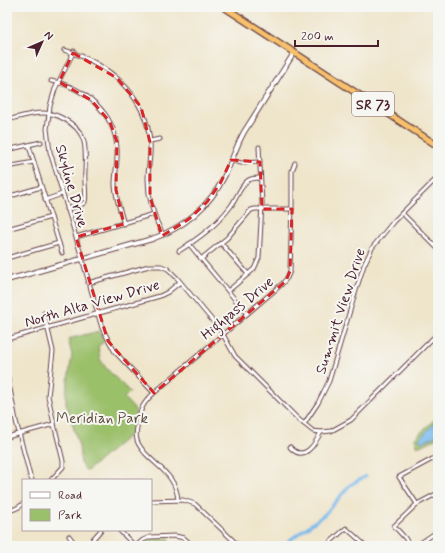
<svg xmlns="http://www.w3.org/2000/svg" width="445" height="553" viewBox="0 0 445 553" font-family="Mynerve,sans-serif">
<rect width="100%" height="100%" fill="#f6f6f2"/>
<filter id="ink" filterUnits="userSpaceOnUse"><feTurbulence type="fractalNoise" baseFrequency=".025" numOctaves="2"/><feDisplacementMap in="SourceGraphic" scale="8" xChannelSelector="R" yChannelSelector="G"/><feConvolveMatrix kernelMatrix="1 2 1 2 8 2 1 2 1" color-interpolation-filters="sRGB"/></filter>
<filter id="wash" filterUnits="userSpaceOnUse"><feTurbulence type="fractalNoise" baseFrequency=".012" numOctaves="4" result="noise"/><feDisplacementMap in="SourceGraphic" scale="16" xChannelSelector="R" yChannelSelector="G"/><feGaussianBlur stdDeviation="0.9" result="paint"/><feColorMatrix in="noise" values="0 0 0 0 0 0 0 0 0 0 0 0 0 0 0 0 0 1.4 0 .05"/><feComposite in="paint" operator="in"/></filter>
<g filter="url(#wash)">
<rect width="100%" height="100%" fill="#efe5cb"/>
<g fill="#9bc06b" stroke="#72704b">
<path d="M99 331 104 342 98 346 100 359 106 368 130 392 124 398 136 411 133 432 87 471 81 465 79 446 66 403V393L72 355 68 339Z"/>
<path d="M438 416V438L420 446 416 445 415 438Z"/>
<path d="M169 538 170 546H140L150 539Z"/>
</g>
<path fill="#79baee" stroke="#626c8c" d="M438 420V435L421 442 419 439Z"/>
<g fill="none" stroke-linecap="round" stroke-linejoin="round">
<path stroke="#79baee" stroke-width="3" d="M282 546 325 514 350 485 366 476"/>
</g>
</g>
<g filter="url(#ink)">
<g fill="none" stroke-linecap="round" stroke-linejoin="round">
<g stroke="#633d43" stroke-width="5">
<g id="minor">
<path d="M64 50C108 63 147 95 150 143 151 155 148 167 148 179 148 199 154 218 163 235"/>
<path d="M74 51 55 89 50 106 47 129 50 152 71 220 102 328 115 352 154 393"/>
<path d="M51 81C84 87 115 113 117 148 118 160 115 173 115 185 116 198 120 211 124 224"/>
<path d="M7 120C19 117 32 113 43 113 51 113 57 115 64 119 88 132 86 147 85 172 84 178 87 199 85 202 82 206 72 207 67 209"/>
<path d="M150 141 160 139"/>
<path d="M29 146 62 253"/>
<path d="M7 150 41 142"/>
<path d="M231 160 241 163 260 162"/>
<path d="M7 167 34 162"/>
<path d="M7 197 41 187"/>
<path d="M45 200 62 194"/>
<path d="M402 213 438 249"/>
<path d="M7 229 51 217"/>
<path d="M76 237 154 214"/>
<path d="M221 243 248 274"/>
<path d="M189 244 247 314"/>
<path d="M179 251C199 238 217 225 231 206 236 199 240 188 246 182 250 178 255 178 260 178"/>
<path d="M7 258 59 243"/>
<path d="M201 259 227 238 251 210 255 209H292"/>
<path d="M88 283 149 266H161L168 269 177 278 221 331 235 356 298 419 313 431 321 432 331 431 351 420 438 333"/>
<path d="M228 291 254 269 259 258 262 204 259 147"/>
<path d="M44 313 53 351 48 396 54 424 63 461V467L51 480"/>
<path d="M7 339 160 296 168 292 180 282"/>
<path d="M8 378 16 421 30 476 32 480"/>
<path d="M304 424 318 403 329 381 357 287 364 265 372 248 393 222 438 177"/>
<path d="M7 437 54 424"/>
<path d="M290 447C304 463 315 444 321 432"/>
<path d="M178 500C176 476 160 469 145 453 142 449 138 445 137 440 135 435 137 427 138 422 140 409 144 402 154 393L282 284 287 278 290 271 292 206V171L295 163"/>
<path d="M151 501 183 500 195 504 239 546"/>
<path d="M417 504 399 477 438 456"/>
<path d="M7 510C13 511 18 508 23 504"/>
<path d="M119 530 135 546"/>
<path d="M69 536 72 540 78 546"/>
<path d="M91 546 93 539 101 530"/>
<path d="M136 546 143 540 150 537 175 536 184 538 193 546"/>
<path d="M326 546 346 528 366 546"/>
<path d="M410 546 405 538 394 526 417 504 438 493"/>
<path d="M416 546 438 531"/>
</g>
</g>
<g stroke="#633d43" stroke-width="6">
<path id="tertiary" d="M7 280 152 239C183 228 210 206 224 177 232 162 236 146 244 132L294 53"/>
</g>
<g stroke="#633d43" stroke-width="8">
<path id="trunk" d="M224 7 438 146"/>
</g>
<use href="#minor" stroke="#fff" stroke-width="3"/>
<use href="#tertiary" stroke="#fff" stroke-width="4"/>
<use href="#trunk" stroke="#f7c06c" stroke-width="5.5"/>
</g>
</g>
<path fill="none" stroke="#d62828" stroke-width="3" stroke-dasharray="8 5" stroke-linejoin="round" d="M73 53 117 78 141 107 150 142V197L162 236 189 219 207 202 221 182 231 160 260 162 262 209H292L290 271 286 281 154 393 108 341 76 237 124 224 116 190 117 142 110 122 91 100 59 82Z"/>
<g text-anchor="middle" stroke-width="4" stroke-linejoin="round" paint-order="stroke">
<rect fill="#f6f6f2" stroke="#7e6067" stroke-width="1" x="352" y="92" width="42" height="24" rx="3"/>
<g font-size="14" font-weight="bold" fill="#4a1f2b">
<text x="373" y="109">SR 73</text>
</g>
<g font-size="15" fill="#4a1f2b" stroke="#f6f6f2">
<text transform="translate(72 186) rotate(74)" y="5">Skyline Drive</text>
<text transform="translate(92 303) rotate(-16)" y="5">North Alta View Drive</text>
<text transform="translate(237 308) rotate(-40)" y="5">Highpass Drive</text>
<text transform="translate(340 311) rotate(-72)" y="5">Summit View Drive</text>
</g>
<g font-size="15" fill="#624f3e" stroke="#f6f6f2">
<text x="102" y="423">Meridian Park</text>
</g>
</g>
<rect width="445" height="553" fill="none" stroke="#f6f6f2" stroke-width="24"/>
<rect x="22" y="479" width="130" height="52" fill="#f6f6f2" stroke="#b1a0a2"/>
<rect x="30" y="492" width="20" height="6" fill="#ffffff" stroke="#b1a0a2"/>
<text x="58" y="499" font-size="12" fill="#4a1f2b">Road</text>
<rect x="30" y="509" width="20" height="12" fill="#9bc06b" stroke="#b1a0a2"/>
<text x="58" y="519" font-size="12" fill="#4a1f2b">Park</text>
<g transform="translate(42 42) rotate(45)" stroke="#f6f6f2" stroke-width="3" paint-order="stroke">
<path d="M0-3L7 15L0 10L-7 15Z" fill="#4a1f2b"/>
<text y="-6" font-size="11" font-weight="bold" text-anchor="middle" fill="#4a1f2b">N</text>
</g>
<path d="M295 40v6h83v-6" fill="none" stroke="#4a1f2b" stroke-width="2"/>
<text x="301" y="40" font-size="12" fill="#4a1f2b" stroke="#f6f6f2" stroke-width="3" paint-order="stroke">200 m</text>
</svg>
